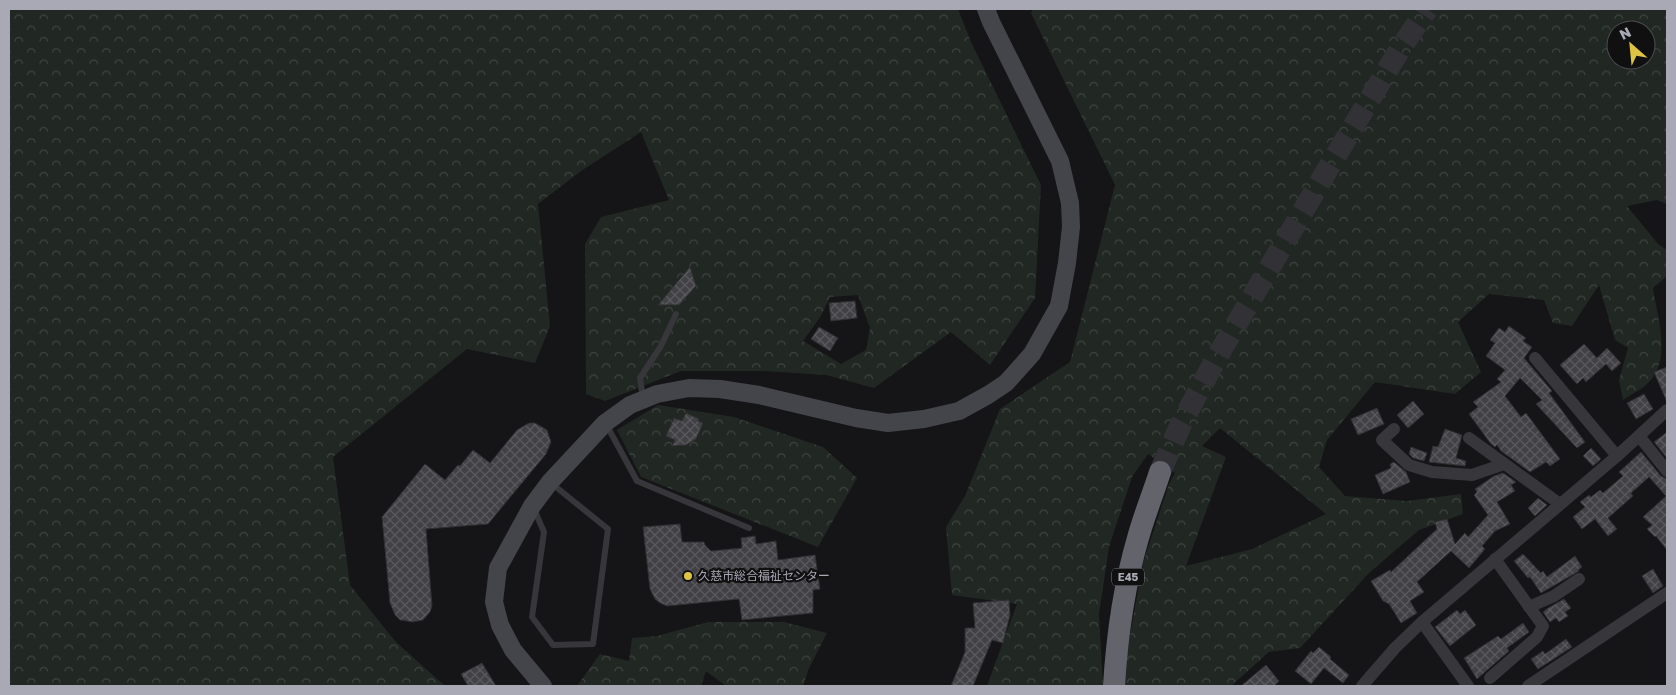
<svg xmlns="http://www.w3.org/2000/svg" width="1676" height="695" viewBox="0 0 1676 695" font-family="'Golos Text','Noto Sans JP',sans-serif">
<defs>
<pattern id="forest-crowns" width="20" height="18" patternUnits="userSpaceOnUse" patternTransform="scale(1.25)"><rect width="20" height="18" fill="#212823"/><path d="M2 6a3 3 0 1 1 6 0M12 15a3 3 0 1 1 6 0" fill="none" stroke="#3e4441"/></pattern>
<pattern id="building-cross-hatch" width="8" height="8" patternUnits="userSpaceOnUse" patternTransform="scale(1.25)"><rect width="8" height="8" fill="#424246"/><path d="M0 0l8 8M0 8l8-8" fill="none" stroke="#5a5a5e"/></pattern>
</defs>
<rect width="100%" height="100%" fill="#151416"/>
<g fill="url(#forest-crowns)" fill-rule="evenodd">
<path d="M9 9H958L971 42 1041 185 1035 298 990 365 951 332 874 388 826 375 764 371H681L605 401 586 394 585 244 601 217 669 200 641 132 581 171 538 204 550 326 535 363 467 349 333 457 350 585 395 641 445 686H9ZM858 295 870 328 866 350 841 364 803 341 821 316 830 297Z"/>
<path d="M1033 9H1667V204L1657 200 1627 206 1658 244 1667 250V276L1653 288C1657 316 1672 358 1649 382 1643 389 1631 394 1623 400L1619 380 1628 348 1615 340 1599 285 1572 326 1553 323 1544 300 1489 294 1458 322 1481 372 1455 394 1375 382 1327 440 1319 467 1345 496 1407 501 1461 494 1463 514 1419 530 1369 573 1300 648 1269 652 1231 686H1124V669L1143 563 1169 484 1175 473 1148 454 1132 477 1109 547 1099 614 1103 686H987L1017 604 952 595 946 527 965 496 1000 409 1070 362 1115 185 1031 13ZM1616 30H1646V60H1616ZM1220 428 1326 514 1252 549 1186 566 1226 457 1202 446Z"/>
<path d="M658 405 734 417 823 447 857 478 818 547 641 477 617 430Z"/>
<path d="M708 622H784L827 633 809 668 803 686H726L706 671 701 686H577L600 654 629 661 632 638 657 636Z"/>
</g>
<g fill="url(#building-cross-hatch)" stroke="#2f2f32">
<path d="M690 267 696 286 679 305H658Z"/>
<path d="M855 301 857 318 831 321 829 303Z"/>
<path d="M1509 326 1526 338 1523 341 1532 347 1524 358 1552 391 1549 393 1585 442 1577 448 1536 404 1542 400 1520 378 1505 396 1521 417 1526 413 1560 459 1550 466 1546 462 1530 472 1501 451 1497 445 1495 447 1491 444 1469 414 1478 407 1473 402 1501 382 1497 379 1505 370 1486 356 1495 343 1490 340 1499 328 1505 332Z"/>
<path d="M819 327 838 338 830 351 811 339Z"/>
<path d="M1584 344 1597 358 1607 348 1621 363 1612 371 1606 364 1586 382 1583 378 1577 384 1560 365Z"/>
<path d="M1667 367V402L1654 372Z"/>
<path d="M1644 394 1653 409 1636 419 1627 403Z"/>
<path d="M1413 401 1424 414 1408 428 1397 415Z"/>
<path d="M1377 408 1384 424 1358 435 1351 419Z"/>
<path d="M686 413 699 419 698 421 703 423 696 439 686 445 672 446 675 440 666 436 674 418 682 421Z"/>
<path d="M529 423H535L547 430 551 442 546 454 488 524 426 529 432 606 430 612 423 620 413 622 400 620 395 615 390 603 382 517 425 464 445 480 458 465 460 466 473 450 490 463 517 430Z"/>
<path d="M1445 429 1462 435 1456 458 1466 461 1465 466 1429 462 1433 446 1438 447Z"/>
<path d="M1667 432V458L1654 442Z"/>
<path d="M1411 447 1427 453 1424 461 1413 458 1409 454Z"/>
<path d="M1591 448 1601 459 1593 466 1583 456Z"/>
<path d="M1641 452 1661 476 1667 479V550L1656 536 1655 537 1647 529 1652 525 1643 517 1666 496 1649 477 1631 493 1633 496 1608 518 1617 529 1608 536 1595 519 1582 529 1573 517 1585 507 1580 502 1589 495 1591 497 1600 490 1603 493 1623 476 1619 472Z"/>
<path d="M1394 462 1406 472 1410 482 1383 494 1375 475 1391 468 1390 464Z"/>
<path d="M1503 473 1516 482 1511 485 1515 491 1497 502 1510 524 1495 531 1482 546 1485 549 1469 568 1451 551 1417 582 1424 592 1410 601 1417 613 1401 623 1389 604 1383 601 1371 581 1390 570 1391 572 1437 529 1435 522 1447 519 1455 544 1465 533 1468 537 1488 515 1474 495 1477 492 1475 489 1494 476Z"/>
<path d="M1538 498 1547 505 1535 516 1528 508Z"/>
<path d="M680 524 682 542H704L705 545 711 551 742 548 741 538 755 536 756 544 776 541 778 560 815 555 820 589 813 590V613L742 620 739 599 667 606 660 603 655 599 650 589 643 527Z"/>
<path d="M1523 554 1541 573 1543 571 1547 577 1575 556 1582 567 1578 570 1579 571 1541 593 1530 577 1528 578 1514 561Z"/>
<path d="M1653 569 1663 586 1653 593 1642 576Z"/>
<path d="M1564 599 1571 608 1565 612 1568 616 1559 622 1556 618 1550 622 1543 612 1548 608Z"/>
<path d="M1009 600 1010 615 1003 643 992 640 973 686H951L965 652V628H975L973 603Z"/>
<path d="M1457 610 1460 614 1465 610 1476 625 1450 646 1435 627Z"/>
<path d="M1523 623 1529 632 1507 648 1509 651 1477 679 1464 658 1498 636 1501 639Z"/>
<path d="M1566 639 1572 647 1538 669 1531 659 1543 651 1545 654Z"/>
<path d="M1319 647 1331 657 1330 659 1349 675 1343 683 1324 668 1311 684 1295 671 1311 651 1313 653Z"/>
<path d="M482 663 496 686H468L461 674Z"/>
<path d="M1266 665 1279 681 1274 686H1241Z"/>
</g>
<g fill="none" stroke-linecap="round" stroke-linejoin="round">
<path stroke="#323236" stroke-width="22" stroke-dasharray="22 11" stroke-linecap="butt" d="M1160 472 1181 424 1217 357 1326 172 1400 49 1427 9"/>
<g stroke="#36363b" stroke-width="6">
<path d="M643 398 640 378 661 346 676 314"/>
<path d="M606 424 637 481 749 528"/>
<path d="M534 509 544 532 532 617 553 645 593 644 608 529 551 483"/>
</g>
<g stroke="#36363b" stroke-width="12">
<path d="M1535 358 1617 456"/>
<path d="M1394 429 1382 440 1409 465 1432 472 1472 475 1504 464"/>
<path d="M1639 436 1667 471"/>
<path d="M1469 438 1560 504"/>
<path d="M1529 607 1554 596 1579 579"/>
<path d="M1422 622 1468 686"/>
<path d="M1490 678 1537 637 1543 626 1495 559"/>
<path d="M1362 686 1395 648 1422 622 1617 456 1667 410"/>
<path d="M1528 686 1667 593"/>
</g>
<path stroke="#44454a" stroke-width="18" d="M543 686 513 650 500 625 494 602 498 568 532 506 550 482 605 423 630 405 657 394 689 388 720 389 759 395 856 418 888 423 924 419 959 411 988 395 1006 383 1032 354 1059 306 1067 263 1071 227 1070 203 1060 161 991 22 986 9"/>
<path stroke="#62636b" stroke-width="22" d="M1114 686C1117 636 1124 586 1138 538 1144 516 1153 494 1160 472"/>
</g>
<circle fill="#dfc444" stroke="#101011" stroke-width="2" cx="688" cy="576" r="5"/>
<g text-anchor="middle" stroke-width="4.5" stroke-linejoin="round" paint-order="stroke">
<rect fill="#101011" stroke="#7a7b84" stroke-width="1" x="1112" y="568.5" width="32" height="17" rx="4"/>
<g font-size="11" font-weight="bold" fill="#a8a9b5">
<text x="1128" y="581">E45</text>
</g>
<g font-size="12" fill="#a8a9b5" stroke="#101011" text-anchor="start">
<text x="698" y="580">久慈市総合福祉センター</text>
</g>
</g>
<rect width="1676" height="695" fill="none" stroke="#a8a9b5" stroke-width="20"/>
<g transform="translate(1631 45) rotate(333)"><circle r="24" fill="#101011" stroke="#4d4d53"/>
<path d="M0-4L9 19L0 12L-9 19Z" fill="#dfc444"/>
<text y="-8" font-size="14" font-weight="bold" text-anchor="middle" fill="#a8a9b5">N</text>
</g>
</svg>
